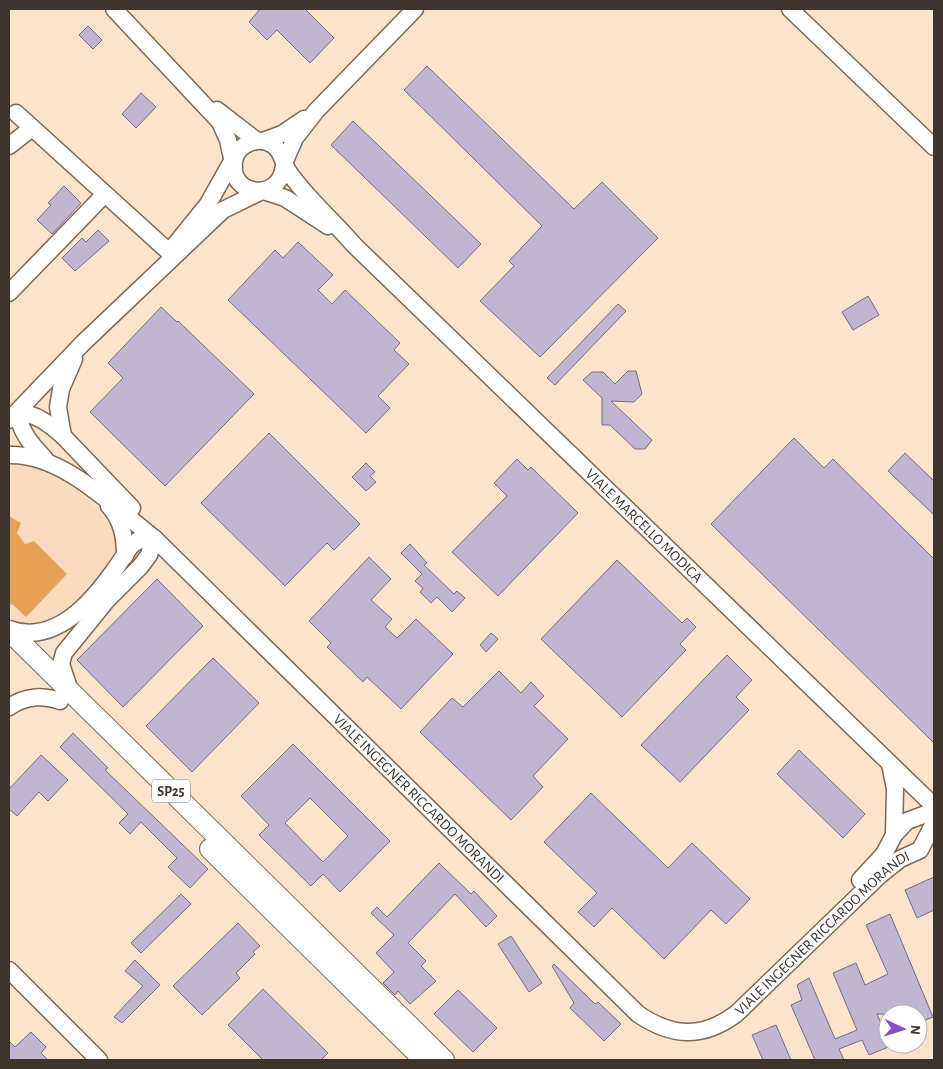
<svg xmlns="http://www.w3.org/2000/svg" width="943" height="1069" viewBox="0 0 943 1069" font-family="'Alegreya Sans',sans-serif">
<rect width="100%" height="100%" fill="#fcf2e9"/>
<path fill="#fbe3cc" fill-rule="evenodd" d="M9 9H934V1060H9ZM888 1014H918V1044H888Z"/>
<path fill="#f9dcc0" d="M9 464C48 464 79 486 102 516 110 525 117 533 117 546 117 566 65 616 46 622 37 626 25 624 16 623L9 616Z"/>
<path fill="#e6a156" d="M9 516 21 523 17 533 25 544 34 541 67 574 26 617 12 604 9 606Z"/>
<g fill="#c0b6d2" stroke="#746b84" fill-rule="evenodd">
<path d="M260 9H305L334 38 310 63 277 30 267 40 249 22Z"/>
<path d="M88 26 102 40 93 49 79 35Z"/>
<path d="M427 66 574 209 602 182 658 238 540 357 480 301 514 266 509 261 542 226 404 90Z"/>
<path d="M141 93 156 107 136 128 122 114Z"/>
<path d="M353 121 481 244 458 268 331 145Z"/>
<path d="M64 186 81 203 52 234 37 220 51 205 48 203Z"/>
<path d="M98 230 109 241 75 271 62 258 82 238 86 242Z"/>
<path d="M298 242 333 275 318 290 332 304 345 290 400 343 394 350 409 364 378 396 390 408 366 433 228 300 275 250 283 258Z"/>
<path d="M868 296 879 315 853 330 842 312Z"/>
<path d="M618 304 626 311 555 385 547 378Z"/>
<path d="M161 307 177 322 178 321 254 394 165 486 90 412 123 378 108 363Z"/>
<path d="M628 371H636L642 394 634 402 611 401 652 440 645 449H635L610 425H602V398L583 380 592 372H603L615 384Z"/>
<path d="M269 433 360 524 334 550 327 543 285 586 201 503Z"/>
<path d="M794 438 824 468 833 459 934 559V743L711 524Z"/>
<path d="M905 453 934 481V515L888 471Z"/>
<path d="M517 459 528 470 531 467 578 513 498 596 452 552 507 496 494 483Z"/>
<path d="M366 463 375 472 370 476 376 482 366 491 352 477Z"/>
<path d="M410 544 427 563 424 565 454 594 457 591 465 598 452 612 437 597 431 603 420 592 423 588 415 581 422 574 401 553Z"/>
<path d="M369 557 391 579 371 600 392 619 385 627 397 638 416 619 453 654 401 709 367 677 363 682 327 647 331 643 309 621Z"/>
<path d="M617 560 682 623 687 618 696 627 680 644 686 650 622 717 541 639Z"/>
<path d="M157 579 203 626 123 707 77 660Z"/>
<path d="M491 633 498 639 486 652 480 645Z"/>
<path d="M727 655 752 680 736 697 749 710 680 782 641 745Z"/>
<path d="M213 658 259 703 192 772 146 726Z"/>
<path d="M499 671 521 693 531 682 544 696 534 706 568 739 533 776 543 787 511 820 420 732 452 698 463 707Z"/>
<path d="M73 733 108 768 105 770 208 869 190 888 168 867 177 858 141 822 130 834 119 823 128 814 60 747Z"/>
<path d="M293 744 390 841 340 892 323 874 311 886 259 835 269 825 241 796ZM310 798 348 836 323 862 285 823Z"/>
<path d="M799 750 865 814 843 838 777 774Z"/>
<path d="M41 755 68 780 48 801 39 792 17 816 9 809V789Z"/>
<path d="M591 793 668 868 692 843 750 899 726 924 711 910 664 959 612 908 594 927 578 912 597 893 544 842Z"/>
<path d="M439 863 471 894 474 891 497 916 486 927 455 894 408 943 426 961 421 966 436 981 410 1004 398 991 395 995 383 983 394 972 376 953 394 935 371 913 377 907 387 917Z"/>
<path d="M934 877V910L917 918 905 890Z"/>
<path d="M181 894 191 904 141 953 131 943Z"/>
<path d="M890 914 933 1017 918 1023V1014H877L888 1039V1044L891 1046 869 1055 862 1040 839 1049 844 1060H815L791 1005 802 1000 797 985 809 978 835 1039 857 1030 833 973 856 963 865 985 888 974 866 925Z"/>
<path d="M238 923 260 946 253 952 255 954 236 973 240 978 202 1015 173 986Z"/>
<path d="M511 936 542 983 529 992 498 944Z"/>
<path d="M135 960 160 985 122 1023 114 1017 143 986 125 971Z"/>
<path d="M554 964 595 1004 598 1002 621 1024 604 1041 570 1008 574 1003 552 966Z"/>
<path d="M263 989 328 1053 321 1060H263L228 1025Z"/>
<path d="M458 990 497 1028 473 1052 434 1014Z"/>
<path d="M776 1025 791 1060H763L752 1035Z"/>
<path d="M31 1032 46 1047 41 1053 48 1060H9V1041L15 1047Z"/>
</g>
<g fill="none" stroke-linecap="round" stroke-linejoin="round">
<g stroke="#7d6854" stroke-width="19">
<g id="minor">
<path d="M114 9 220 122 228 140 234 167"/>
<path d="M790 9 934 147"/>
<path d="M217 110 257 141"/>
<path d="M16 113 169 252"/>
<path d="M263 141 282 134 304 119"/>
<path d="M9 146 32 128"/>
<path d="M284 163 295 138 316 111 415 9"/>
<path id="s1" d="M284 166C279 204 228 195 234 161 237 144 259 135 273 145 283 152 282 162 288 171 306 198 333 220 354 245L934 806"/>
<path d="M263 191 285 198 328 226"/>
<path d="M170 251 208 204 235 156"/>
<path d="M9 293 105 194"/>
<path d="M74 359 61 389 58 407 63 436 132 508"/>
<path d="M9 420 83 343 223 210 260 192"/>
<path id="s2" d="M9 455C62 453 114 507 154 538L638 1014C672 1037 702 1039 736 1014L880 875 900 859 920 850 934 823"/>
<path d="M45 459C31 444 21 433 17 412 37 414 48 423 63 436"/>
<path d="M109 506C122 520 125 537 125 556"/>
<path d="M9 629C63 649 105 585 130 547L137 541 154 538"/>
<path d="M69 688 61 664 64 653 107 600 140 567 149 555 154 538"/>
<path d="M9 707C26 696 41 695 60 701"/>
<path d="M890 764 895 789 894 835"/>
<path d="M860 880 884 854 894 835 907 821 934 811"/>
<path d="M9 970 99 1060"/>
</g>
</g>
<g stroke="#7d6854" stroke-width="22">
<g id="major">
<path d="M9 631 444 1060"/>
<path d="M210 849 424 1060"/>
</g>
</g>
<use href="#minor" stroke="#fff" stroke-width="16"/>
<use href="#major" stroke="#fff" stroke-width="20"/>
</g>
<g text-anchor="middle" stroke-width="4.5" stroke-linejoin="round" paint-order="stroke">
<rect fill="#fff" stroke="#77716b" stroke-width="1" x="152" y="779.5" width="38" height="23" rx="4"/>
<g font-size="14" font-weight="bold" fill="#3d342b">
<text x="171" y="796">SP25</text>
</g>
<g font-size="15" fill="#3d342b" stroke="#fff">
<text dy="5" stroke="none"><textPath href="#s1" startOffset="666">VIALE MARCELLO MODICA</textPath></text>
<text dy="5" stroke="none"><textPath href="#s2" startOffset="542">VIALE INGEGNER RICCARDO MORANDI</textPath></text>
<text dy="5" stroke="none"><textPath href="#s2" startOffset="1074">VIALE INGEGNER RICCARDO MORANDI</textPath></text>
</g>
</g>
<rect width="943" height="1069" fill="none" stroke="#3d342b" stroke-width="20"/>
<g transform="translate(903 1029) rotate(94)"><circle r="24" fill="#ffffff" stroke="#b1aeaa"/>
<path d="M0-4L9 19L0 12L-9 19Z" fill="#8650c7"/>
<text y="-8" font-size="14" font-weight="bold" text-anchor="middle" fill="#3d342b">N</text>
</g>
</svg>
